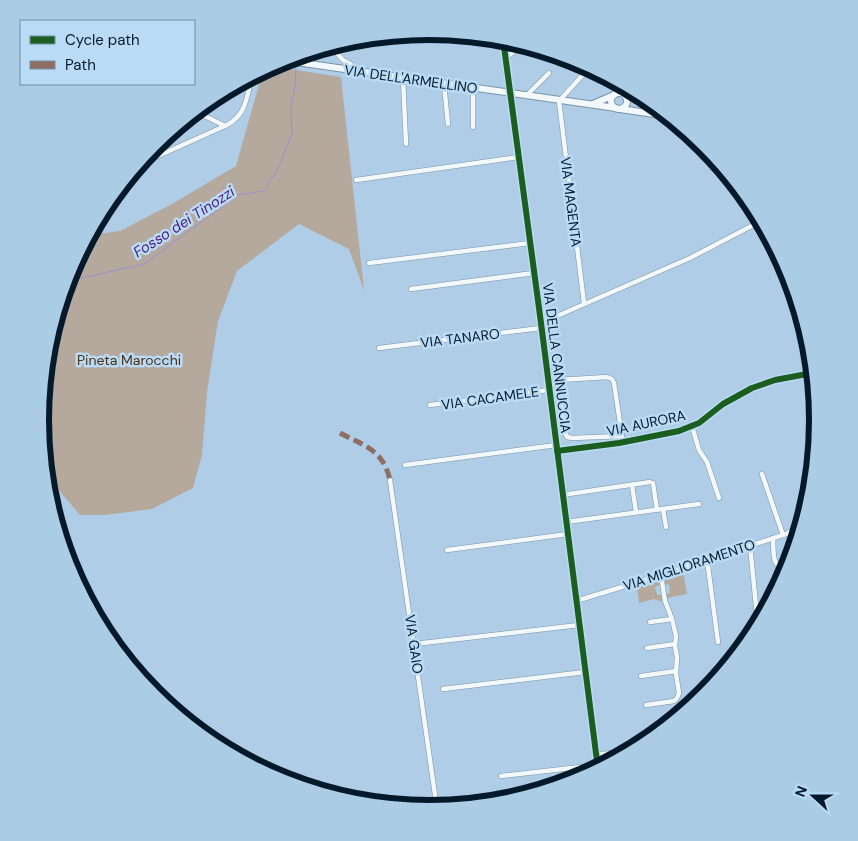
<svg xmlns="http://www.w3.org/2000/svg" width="858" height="841" viewBox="0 0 858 841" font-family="'DM Sans',sans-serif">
<rect width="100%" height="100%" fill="#afcde6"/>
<g fill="#b5a99e">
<path d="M271 66 341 77 364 290 349 249 299 224 237 271 218 321 207 392 202 455 193 488 152 509 105 515H80L45 474 40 420 47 344 69 271 89 235 120 231 172 204 236 166 263 70Z"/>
<path d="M683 571 687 594 667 598 666 594 670 593 669 584 665 585 664 577Z"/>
<path d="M659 579 660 585 655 587 657 595H661L662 602 654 599 639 603 637 586Z"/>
</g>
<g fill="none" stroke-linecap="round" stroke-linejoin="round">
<path stroke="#9e90ce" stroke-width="1" d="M66 284 73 280 144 264 238 195 264 191 277 170 292 134 291 107 295 86 296 65"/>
<g stroke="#7b93a6" stroke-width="5.5">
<g id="street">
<path d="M503 39 541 323 598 769"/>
<path d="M330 46 343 60 359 69"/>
<path d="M506 58 523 44"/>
<path d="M403 78 406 144"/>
<path d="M444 84 448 124"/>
<path d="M624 86 625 95"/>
<path d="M473 88V127"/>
<path d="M617 93 624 85"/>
<path d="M526 96 549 73"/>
<path d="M195 111 225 126"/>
<path d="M693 136 710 159 742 191"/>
<path d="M138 165 227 125C247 114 247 95 252 76"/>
<path d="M356 180 519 157"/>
<path d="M369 263 530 243"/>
<path d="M411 289 534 273"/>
<path d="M584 303 559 101 590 67"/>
<path d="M541 323 690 258 761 221"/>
<path d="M379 348 541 328"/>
<path d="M430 405 549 390"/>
<path d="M692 426 699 450 707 462 719 498"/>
<path d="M622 436 572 438 567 437 565 432 557 385 559 380 607 377 612 379 614 383 622 436 623 442"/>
<path d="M557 451 619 443 679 431 699 423 723 404 752 388 775 380 807 374 810 370V367L777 250"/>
<path d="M405 465 556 445"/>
<path d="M762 474 783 535"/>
<path d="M390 480 437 809"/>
<path d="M653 483 657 510"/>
<path d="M632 485 636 512"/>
<path d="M562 495 650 482"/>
<path d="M663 509 666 527"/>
<path d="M566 522 699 504"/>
<path d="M789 532 798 539"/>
<path d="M773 538C774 556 771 562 786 574"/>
<path d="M750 545 758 626"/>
<path d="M447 550 568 534"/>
<path d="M707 559 718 642"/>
<path d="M576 601 661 575 801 529"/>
<path d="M650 622 672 619"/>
<path d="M414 644 579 625"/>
<path d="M647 648 675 644"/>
<path d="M641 676 676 671"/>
<path d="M443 689 585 672"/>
<path d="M646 705 674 701 677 698 679 693 676 674 677 657 675 646 676 636 672 619 665 601 661 575"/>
<path d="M596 755 634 750"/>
<path d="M501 776 598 765"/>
</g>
</g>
<g stroke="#7b93a6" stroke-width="8">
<g id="secondary">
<path d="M282 60 616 108"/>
<circle cx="619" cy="101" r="8"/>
<path d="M593 104 614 95"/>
<path d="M620 109 668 116"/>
</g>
</g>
<g stroke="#7b93a6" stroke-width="8">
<path id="primary" d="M234 756 320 792"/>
</g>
<use href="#street" stroke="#f3f8fb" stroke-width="4.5"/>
<use href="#secondary" stroke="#f3f8fb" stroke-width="6"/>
<use href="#primary" stroke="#f3f8fb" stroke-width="7"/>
<path stroke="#8d6e63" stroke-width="5" stroke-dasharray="10 5" stroke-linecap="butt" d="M340 433C365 446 383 450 390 480"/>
<g stroke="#badbf5" stroke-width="9">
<g id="cycleway">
<path d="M503 39 541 323 598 769"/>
<path d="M557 451 619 443 679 431 699 423 723 404 752 388 775 380 807 374 810 370V367L777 250"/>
</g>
</g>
<use href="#cycleway" stroke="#1b5e20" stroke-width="6"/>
</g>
<g text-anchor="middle" stroke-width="5" stroke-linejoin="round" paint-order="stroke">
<g font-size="14" fill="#041a2a" stroke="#badbf5">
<text transform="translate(411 79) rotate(8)" y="5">VIA DELL'ARMELLINO</text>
<text transform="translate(571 202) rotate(83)" y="5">VIA MAGENTA</text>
<text transform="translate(460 338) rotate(-7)" y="5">VIA TANARO</text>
<text transform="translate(557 358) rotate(83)" y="5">VIA DELLA CANNUCCIA</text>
<text transform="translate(490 398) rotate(-8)" y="5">VIA CACAMELE</text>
<text transform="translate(646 423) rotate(-12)" y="5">VIA AURORA</text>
<text transform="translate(689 565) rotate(-18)" y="5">VIA MIGLIORAMENTO</text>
<text transform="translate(414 644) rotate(82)" y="5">VIA GAIO</text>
</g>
<g font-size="14" fill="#4c2f13" stroke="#badbf5">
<text x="129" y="365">Pineta Marocchi</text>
</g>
<g font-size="15" font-style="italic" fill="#50227e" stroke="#badbf5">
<text transform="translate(184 222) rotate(-33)" y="5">Fosso dei Tinozzi</text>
</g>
</g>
<path d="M0 0H858V841H0ZM49 420a380 380 0 1 1 760 0a380 380 0 1 1-760 0Z" fill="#abcce5" fill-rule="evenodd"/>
<path fill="none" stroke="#041a2a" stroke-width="6" d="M49 420a380 380 0 1 1 760 0a380 380 0 1 1-760 0Z"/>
<rect x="20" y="20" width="175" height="65" fill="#badbf5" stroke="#718ea4"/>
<rect x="30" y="36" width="25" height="8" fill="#1b5e20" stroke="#718ea4"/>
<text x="65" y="45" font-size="15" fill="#041a2a">Cycle path</text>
<rect x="30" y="61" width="25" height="8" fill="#8d6e63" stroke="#718ea4"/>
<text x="65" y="70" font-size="15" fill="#041a2a">Path</text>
<g transform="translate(813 796) rotate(291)" stroke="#badbf5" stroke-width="4" paint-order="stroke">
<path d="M0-4L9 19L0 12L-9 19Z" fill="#041a2a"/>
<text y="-8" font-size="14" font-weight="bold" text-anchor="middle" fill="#041a2a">N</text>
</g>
</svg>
